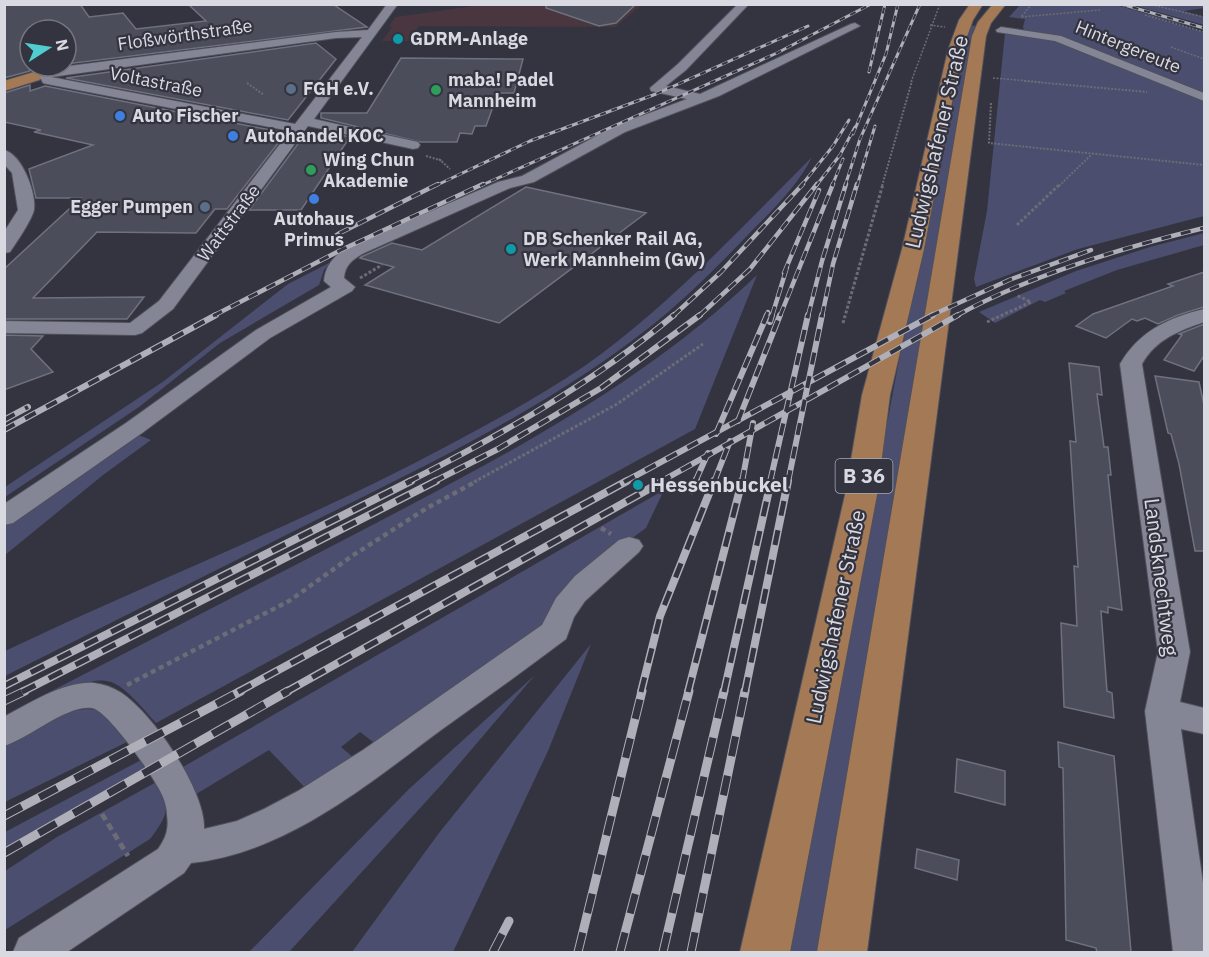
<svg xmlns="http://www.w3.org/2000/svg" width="1209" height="957" viewBox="0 0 1209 957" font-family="'IBM Plex Sans',sans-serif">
<rect width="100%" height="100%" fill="#333440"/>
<path fill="#49363f" d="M481 5H642L615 27 419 26 410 41H382L392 27 389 26 395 17Z"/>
<g fill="#4b4e6e">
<path d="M1021 4 1116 5 1204 30 1144 15 1204 32V216L1078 249 976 287 974 279 987 211 1005 33H1025L1023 27 1025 19 1009 17Z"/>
<path d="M1133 5H1204V8L1184 11 1204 17V25Z"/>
<path d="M968 25 976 26 970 48 817 952H788L817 793 868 545 878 471 909 308 936 190Z"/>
<path d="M812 157C796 189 768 214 744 239 715 269 687 297 655 323 552 405 432 463 314 521 211 573 108 624 5 676V651C152 581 305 522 449 445 496 420 542 395 586 365 669 306 740 229 812 157Z"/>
<path d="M1204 233V245L1117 270 1064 291 1066 293 1045 302 1040 300 995 323 979 312 1076 271 1150 247Z"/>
<path d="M331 262 324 270 319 285 220 343 139 407 5 497V487L164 381 288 284Z"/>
<path d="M757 275 695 429 156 723C145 711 126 687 111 682 85 672 28 712 5 725V715C123 654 241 593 359 532 500 458 641 386 757 275Z"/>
<path d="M136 434 151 440 103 475 5 555V523Z"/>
<path d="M664 490 646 528 620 547 552 618 381 748 360 732 341 747 361 764 312 795 269 750 193 796 176 771Z"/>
<path d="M591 644 548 751 453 952H352L439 833Z"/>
<path d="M535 675 442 784 289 952H249L409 789Z"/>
<path d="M85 709 106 710 129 741 5 802V740L62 713Z"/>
<path d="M143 759 148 766 5 850V832Z"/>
<path d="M160 780C171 808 168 815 150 839L5 930V871L57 837Z"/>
</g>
<g fill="#4b4d5a" stroke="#6f717e" stroke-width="1.5">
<path d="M4 4H80L89 17 123 13 136 29 206 21 189 5H334L367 27 66 64V27L30 30V71L4 78Z"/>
<path d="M546 4H636L616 23 599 26 546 8Z"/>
<path d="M316 43 336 59 288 120 66 78Z"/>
<path d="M401 58 523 59 514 93H498L486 126H475L472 134 460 133 457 142H420L321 118V113H367Z"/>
<path d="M30 85V91L45 86 286 133 227 209H215L196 233 97 232 33 298 144 297 127 319H4V269L81 198H36L29 169 93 145 34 132 41 130 4 122V93Z"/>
<path d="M327 132 350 137 301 210H249L303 137 321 140Z"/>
<path d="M526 187 646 213 499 323 365 285 394 267 360 258 361 257 392 243 422 250Z"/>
<path d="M1204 272V307L1178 315 1158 324 1145 318 1137 321 1132 319 1106 338 1076 326 1093 314 1173 286 1168 284Z"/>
<path d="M1204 324V356L1194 371 1164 360 1182 335 1179 334Z"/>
<path d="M4 335 43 336 31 349 53 372 4 390Z"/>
<path d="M1069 363 1099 367 1102 395 1097 394 1104 447H1108L1111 475H1108L1122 610 1108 607V613L1101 611 1107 691 1112 693 1114 718 1064 707 1061 623 1077 626 1074 566 1078 567 1070 441 1076 442Z"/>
<path d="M1155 376 1199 382 1204 405V551H1195L1179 464 1171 434 1168 433Z"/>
<path d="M1058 742 1114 756 1131 952H1097L1096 948 1066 940 1063 768 1059 767Z"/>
<path d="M957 759 1005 771V805L955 792Z"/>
<path d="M917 849 959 860 957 880 915 868Z"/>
</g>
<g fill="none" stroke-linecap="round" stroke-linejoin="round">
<g stroke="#4f515b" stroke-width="2">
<g id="minor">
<path d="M387 4H398L314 119 418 142 420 145 418 148 413 149 308 126 173 309 142 333 135 335 4 333V321L130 323 159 301 290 131 47 84 43 83 41 79 30 80 28 77 30 74 61 67 336 32 368 30ZM362 37 295 124 51 77 336 38Z"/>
<path d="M738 4H749L686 70 666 86 700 94 851 24 855 23 860 26 719 96 625 132 534 182 510 188 364 253C353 259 345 265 344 278L355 287 352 291 270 338 142 433 13 523 4 525V504L126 423 256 330 331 287 324 281C325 266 334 256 346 248L498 182 522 176 615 126 687 99 651 91 650 88 678 64Z"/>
<path d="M1001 27 1061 36 1204 93V101L1055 41 997 32 996 30Z"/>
<path d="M4 150C22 154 37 194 34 210 32 220 16 243 10 252L4 253V232L18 210 12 173 4 164Z"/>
<path d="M1204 309V322C1179 331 1156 339 1142 364L1190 652 1180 702 1204 708V734L1181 729 1204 890V952H1173L1145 711 1158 652 1120 364C1139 331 1168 318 1204 309Z"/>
<path d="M629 537 639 540 643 546 639 552 585 601 574 617 566 639C525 670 483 700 441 730 367 785 286 853 191 863L184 873 67 952H13L19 938 158 849C166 838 169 829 167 815 167 809 165 802 163 797 157 781 108 710 92 708 66 705 30 738 4 746V717C30 703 64 681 94 683 103 684 112 687 120 692 152 712 206 791 204 829L237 821 264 809 298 791 363 750 542 625 556 598 575 576 619 540Z"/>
</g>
</g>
<g stroke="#4f515b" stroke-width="2">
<g id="major">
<path d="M970 4H983L973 20 962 50 924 249 890 395 877 495 790 952H740L845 495 862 395 902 249 948 50 959 20Z"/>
<path d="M993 4H1006L991 23 986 36 867 952H817L972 36 978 22Z"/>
<path d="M34 72 39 74 42 77 39 80 4 91V81Z"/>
</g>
</g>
<g stroke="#6b6c76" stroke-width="1.5" stroke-dasharray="2 1.5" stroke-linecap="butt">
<path d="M1032 4 1021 17 1100 10"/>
<path d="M1148 4 1204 17"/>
<path d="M1145 15 1204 32"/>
<path d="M930 25 945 27"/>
<path d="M1171 47 1204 59"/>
<path d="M993 78 1041 82"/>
<path d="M911 82 940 4"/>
</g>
<g stroke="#6b6c76" stroke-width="2" stroke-dasharray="2 1.5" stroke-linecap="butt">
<path d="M1024 81 1147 92"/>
<path d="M247 83 264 95"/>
<path d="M991 103 989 143 1204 165"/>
<path d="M426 156 443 161"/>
<path d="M439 159 450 169"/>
<path d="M882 186 912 81"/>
<path d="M1059 186 1092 154"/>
</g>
<g stroke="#6b6c76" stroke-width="3" stroke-dasharray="3 2" stroke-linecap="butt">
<path d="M1017 225 1060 184"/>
<path d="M360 278 382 265"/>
<path d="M987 322 1031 302 1016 295"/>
<path d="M843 323 883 184"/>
<path d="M474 482 617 404 703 344"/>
</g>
<g stroke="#6b6c76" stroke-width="4.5" stroke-dasharray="5 4" stroke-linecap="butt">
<path d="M601 528 611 534"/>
<path d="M127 685 289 601 352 556 427 508 477 481"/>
</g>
<path stroke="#6b6c76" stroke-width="5" stroke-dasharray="7 4.5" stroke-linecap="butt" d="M102 814 128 856"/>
<use href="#minor" fill="#858695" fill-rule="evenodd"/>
<use href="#major" fill="#a47955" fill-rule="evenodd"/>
<g stroke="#aeafb8" stroke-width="3">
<g id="rail-far4">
<path d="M1121 4 1204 28"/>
<path d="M869 72 885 4"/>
<path d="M853 134 886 54 898 4"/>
<path d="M435 186 530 141 656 94 808 26"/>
<path d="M480 186 777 53 871 4"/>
<path d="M801 186 833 146 849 120"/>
<path d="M816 186 840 155 855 127"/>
<path d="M832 186 843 159"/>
<path d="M845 186 860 139 920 4"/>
<path d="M857 186 875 126"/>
</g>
</g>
<g stroke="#aeafb8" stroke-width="4.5">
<g id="rail-far3">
<path d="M323 244 340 233 438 184"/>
<path d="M784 273 819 190"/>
<path d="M213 316 341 250 483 184"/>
<path d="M673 316 721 272 803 184"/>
<path d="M699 316 750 269 817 184"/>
<path d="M766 316 768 312"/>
<path d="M772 316 787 267"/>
<path d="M780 316 833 184"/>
<path d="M808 316 822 261 846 184"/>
<path d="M822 316 833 264 857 184"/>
<path d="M930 316 1009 280 1091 250"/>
<path d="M956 316C1030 275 1121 248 1204 228"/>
</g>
</g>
<g stroke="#aeafb8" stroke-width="6">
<g id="rail-far2">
<path d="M770 322 772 315"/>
<path d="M4 420 28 407"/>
<path d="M738 421 780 315"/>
<path d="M4 430 216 315"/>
<path d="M716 434 767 315"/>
<path d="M408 482C501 435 594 382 674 315"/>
<path d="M433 482 498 449 601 388 700 315"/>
<path d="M624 482 933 315"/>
<path d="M660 482 958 315"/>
<path d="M695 482 708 453"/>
<path d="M714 482 730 441"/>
<path d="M742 482 753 423"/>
<path d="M770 482 808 315"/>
<path d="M788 482 822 315"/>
</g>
</g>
<g stroke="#aeafb8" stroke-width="8">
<g id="rail-far1">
<path d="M692 490 696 481"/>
<path d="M4 686 411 481"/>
<path d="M22 692 436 481"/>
<path d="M238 692 627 481"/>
<path d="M286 692 663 481"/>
<path d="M641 692 660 616 714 481"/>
<path d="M688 692 742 481"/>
<path d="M724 692 771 481"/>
<path d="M745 692 788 481"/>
</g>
</g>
<g stroke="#aeafb8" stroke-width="9">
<g id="rail">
<path d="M4 701 25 691"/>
<path d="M4 816 241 691"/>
<path d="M4 853 288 691"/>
<path d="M493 952 509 921"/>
<path d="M578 952 642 691"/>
<path d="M620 952 689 691"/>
<path d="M663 952 724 691"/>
<path d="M691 952 745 691"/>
</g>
</g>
<use href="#rail-far4" stroke="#333440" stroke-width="2" stroke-dasharray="6" stroke-linecap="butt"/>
<use href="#rail-far3" stroke="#333440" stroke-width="3" stroke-dasharray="10" stroke-linecap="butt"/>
<use href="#rail-far2" stroke="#333440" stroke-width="4" stroke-dasharray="12" stroke-linecap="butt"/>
<use href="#rail-far1" stroke="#333440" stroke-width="5" stroke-dasharray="15" stroke-linecap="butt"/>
<use href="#rail" stroke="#333440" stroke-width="7" stroke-dasharray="20" stroke-linecap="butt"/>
</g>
<g fill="#0f9aa8" stroke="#333440" stroke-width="2">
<circle cx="398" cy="39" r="6"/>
<circle cx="511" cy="249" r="6"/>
<circle cx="638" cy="485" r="6"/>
</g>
<g fill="#5c6f8a" stroke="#333440" stroke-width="2">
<circle cx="291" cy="89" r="6"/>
<circle cx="205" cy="207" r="6"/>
</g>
<g fill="#2e9e5b" stroke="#333440" stroke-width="2">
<circle cx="436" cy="90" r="6"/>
<circle cx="311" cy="170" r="6"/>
</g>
<g fill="#3f7fe0" stroke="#333440" stroke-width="2">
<circle cx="120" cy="116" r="6"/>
<circle cx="233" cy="136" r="6"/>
<circle cx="314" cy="199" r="6"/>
</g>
<g text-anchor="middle" stroke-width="4.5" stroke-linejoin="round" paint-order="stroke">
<g font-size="18" fill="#d8d9e1" stroke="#333440">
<text transform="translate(185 35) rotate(-8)" y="6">Floßwörthstraße</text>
<text transform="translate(1128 47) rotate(22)" y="6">Hintergereute</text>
<text transform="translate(156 82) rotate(11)" y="6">Voltastraße</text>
<text transform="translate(229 223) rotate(-53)" y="6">Wattstraße</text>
</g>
<g font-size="18" font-weight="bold" fill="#d8d9e1" stroke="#333440" text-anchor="start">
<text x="410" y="45">GDRM-Anlage</text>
<text x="448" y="86">maba! Padel<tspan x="448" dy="21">Mannheim</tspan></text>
<text x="303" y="95">FGH e.V.</text>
<text x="132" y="122">Auto Fischer</text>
<text x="245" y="142">Autohandel KOC</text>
<text x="323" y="166">Wing Chun<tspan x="323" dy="21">Akademie</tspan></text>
<text x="193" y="213" text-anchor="end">Egger Pumpen</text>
<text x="314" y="225" text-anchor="middle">Autohaus<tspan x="314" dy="21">Primus</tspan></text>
<text x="523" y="245">DB Schenker Rail AG,<tspan x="523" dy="21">Werk Mannheim (Gw)</tspan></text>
</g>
<rect fill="#333440" stroke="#a6a8b1" stroke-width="1.5" x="835.5" y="459" width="57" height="34" rx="4.5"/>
<g font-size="20" font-weight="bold" fill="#d8d9e1">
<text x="864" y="483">B 36</text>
</g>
<g font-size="21" fill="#d8d9e1" stroke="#333440">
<text transform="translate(937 142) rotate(-77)" y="7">Ludwigshafener Straße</text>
<text transform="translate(1161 577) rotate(83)" y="7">Landsknechtweg</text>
<text transform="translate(836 617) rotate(-78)" y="7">Ludwigshafener Straße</text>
</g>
<g font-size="21" font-weight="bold" fill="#d8d9e1" stroke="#333440" text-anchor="start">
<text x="650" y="492">Hessenbuckel</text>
</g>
</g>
<rect width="1209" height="957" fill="none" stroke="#d8d9e1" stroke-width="12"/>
<g transform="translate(48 48) rotate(78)"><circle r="28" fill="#333440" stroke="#757680" stroke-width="1.5"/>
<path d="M0-4.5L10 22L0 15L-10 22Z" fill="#51ccd1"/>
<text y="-9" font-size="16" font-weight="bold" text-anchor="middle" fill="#d8d9e1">N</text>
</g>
</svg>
